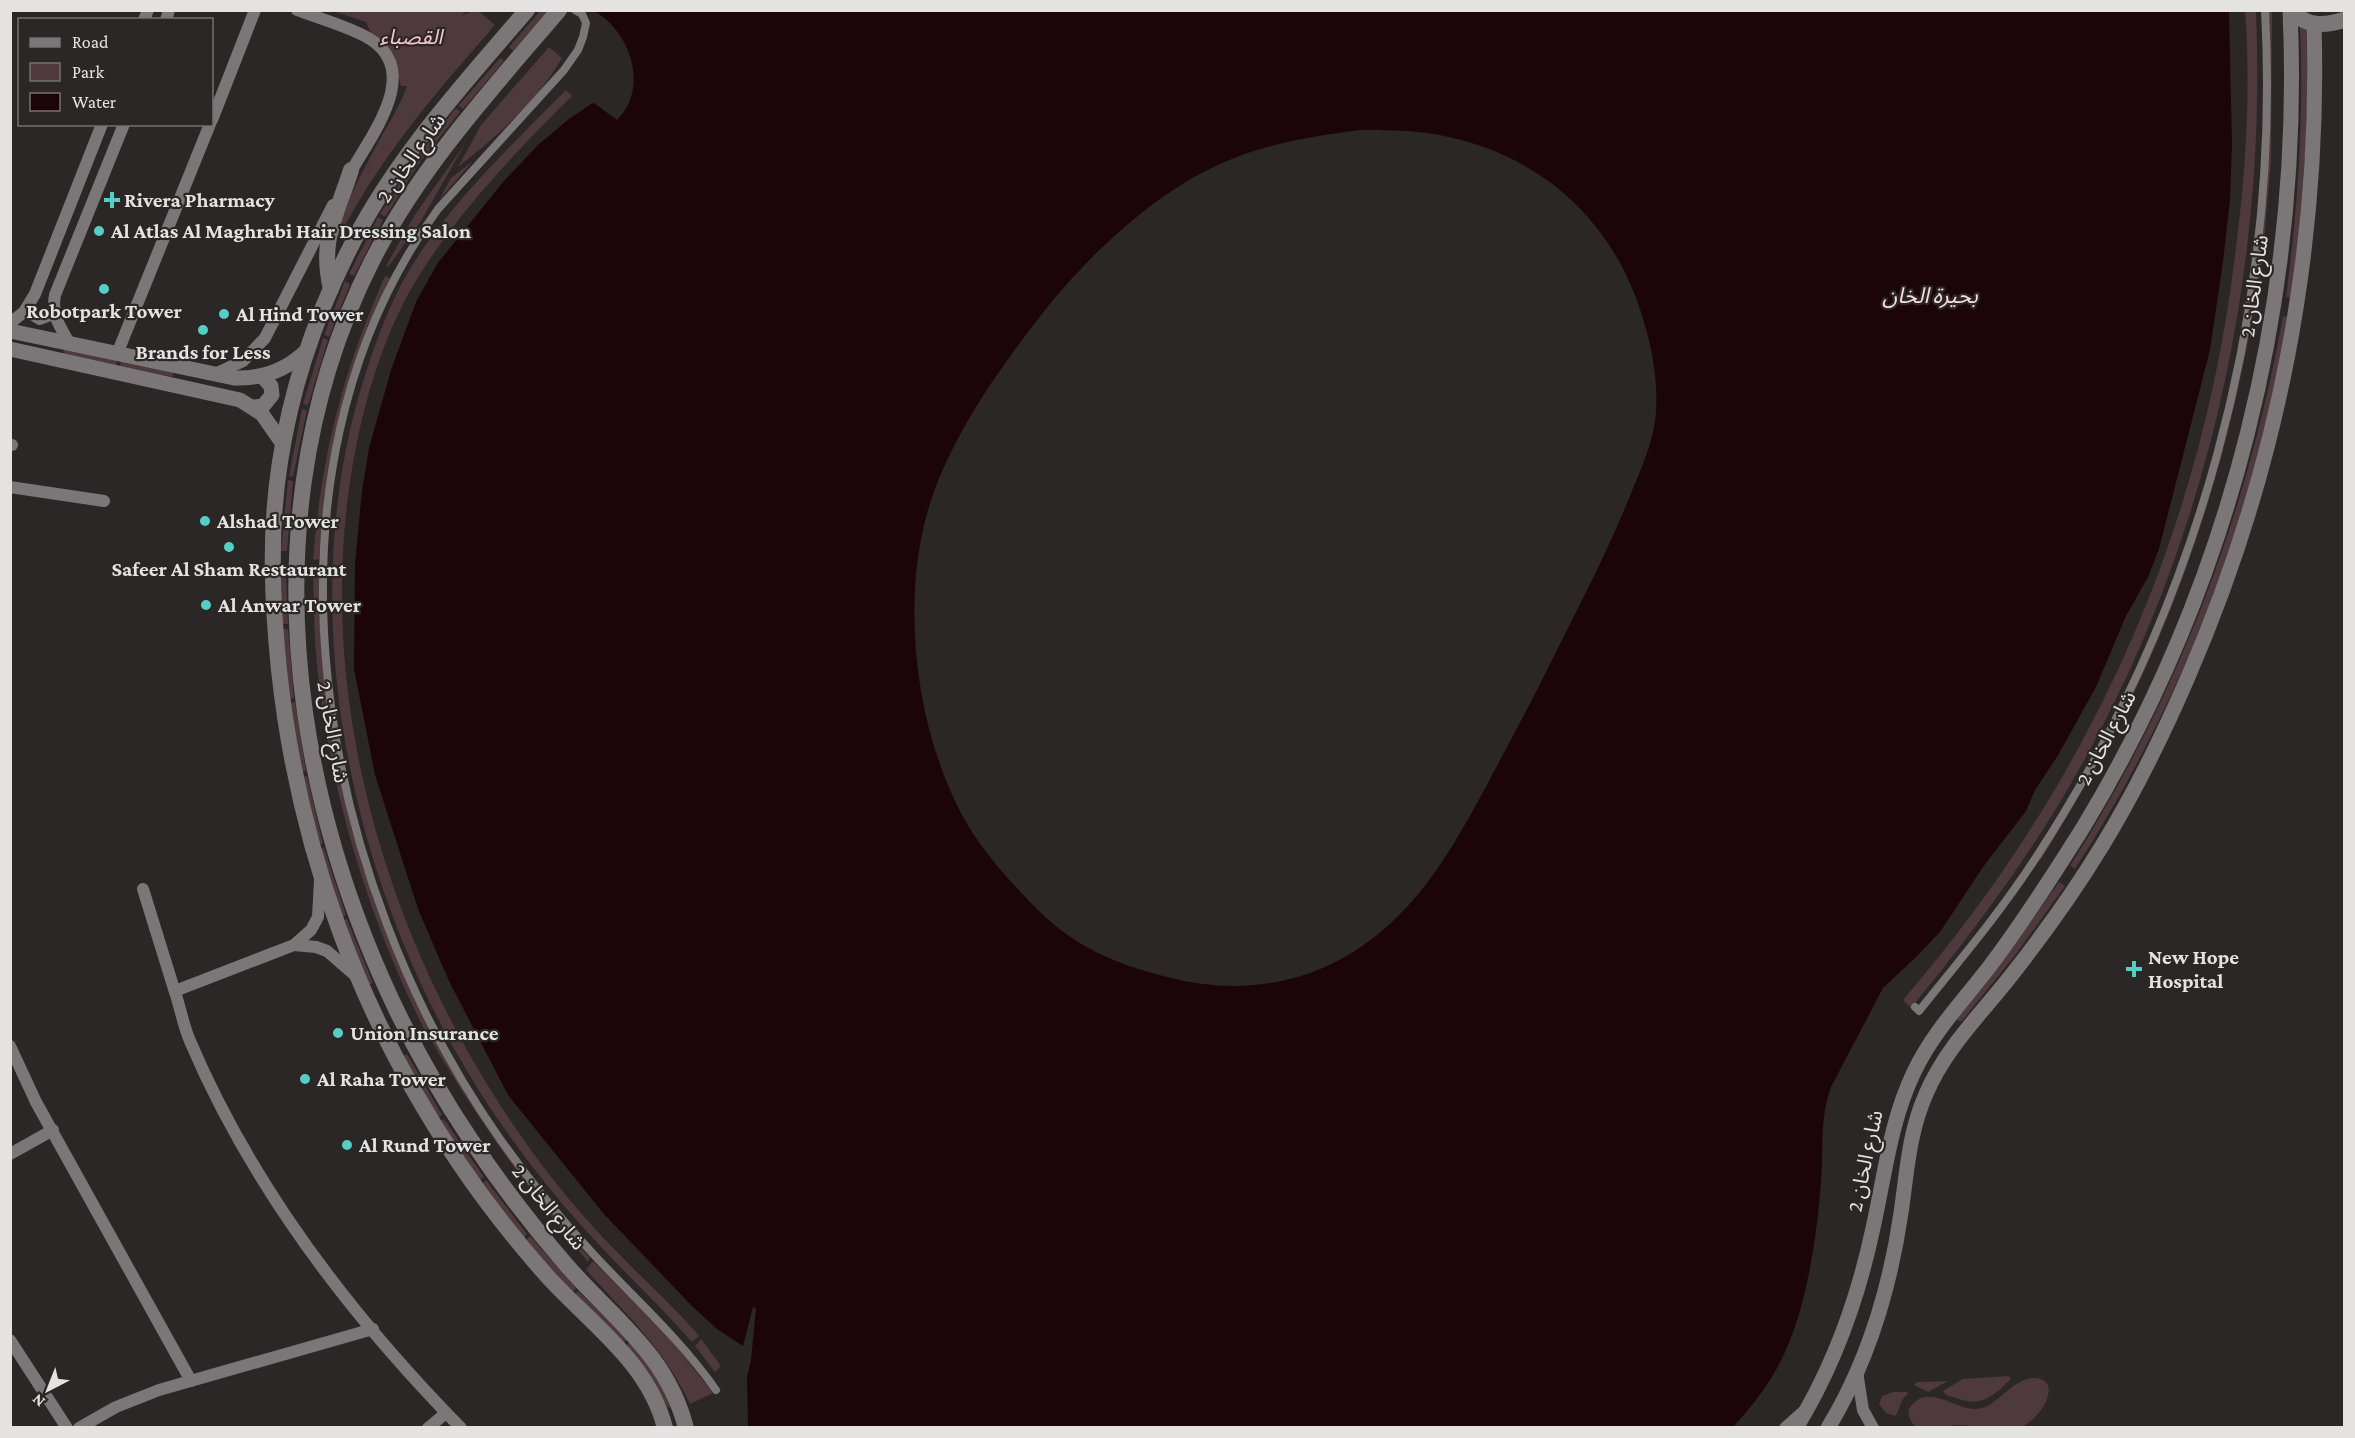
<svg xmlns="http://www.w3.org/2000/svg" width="2355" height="1438" viewBox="0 0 2355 1438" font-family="'Crimson Pro','Noto Sans Arabic',serif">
<rect width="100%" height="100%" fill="#2b2727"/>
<g fill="#4e393c">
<path d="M333 11H466L462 16C479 6 481 14 495 25 434 95 382 154 339 237H335C345 208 358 179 373 152 385 129 398 111 407 86H401L395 62 387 47 370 31 366 22Z"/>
<path d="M540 11H548L513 51 509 47Z"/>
<path d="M2245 11H2256C2267 269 2210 532 2085 759 2036 848 1976 929 1911 1008L1903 1000C2090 783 2203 533 2236 247 2246 170 2251 89 2245 11Z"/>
<path d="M2267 11H2272L2271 161 2263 251 2257 301H2253L2268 167Z"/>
<path d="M2306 25C2311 118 2302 206 2292 298L2286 297C2298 207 2304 117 2300 26Z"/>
<path d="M549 47 562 58C537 102 497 136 458 167L481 125Z"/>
<path d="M500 58 504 61 463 109 458 106Z"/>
<path d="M566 90 572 96C514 153 445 226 406 298 381 346 365 399 355 452 310 687 385 942 521 1136 551 1179 584 1219 621 1256 645 1281 672 1305 695 1331L699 1336 692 1342C664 1310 632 1280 603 1249 565 1209 530 1166 499 1121 360 918 292 642 357 402 369 360 383 319 403 281 443 209 508 149 566 90Z"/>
<path d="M456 108 460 112 420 162 385 217 380 214 415 159Z"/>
<path d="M465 144 421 221 388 267 386 266 414 216Z"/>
<path d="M473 161 439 200 451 178Z"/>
<path d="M378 217 383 220 354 276 349 274Z"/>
<path d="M385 276 392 279C344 366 325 462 319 559L313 560C322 452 342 374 385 276Z"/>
<path d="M345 281 350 284 329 337 324 335Z"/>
<path d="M2249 314H2253C2228 456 2185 594 2119 723 2095 770 2068 815 2040 861L2037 859 2104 744 2193 537Z"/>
<path d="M2283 316 2289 317C2278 366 2271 416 2257 464 2216 608 2156 743 2075 869L2070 866C2178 695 2247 516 2283 316Z"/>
<path d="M323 338 328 340 308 405 303 404Z"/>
<path d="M64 348 117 359 116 365 63 354Z"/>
<path d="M121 360 174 372 172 377 120 366Z"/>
<path d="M302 409 307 410 293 477 289 476Z"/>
<path d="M288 480 293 481 287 551H281Z"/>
<path d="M280 574H286L288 624H281Z"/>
<path d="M313 574H319C318 732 357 889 430 1028L425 1031C369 919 332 799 318 674 314 641 314 607 313 574Z"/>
<path d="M282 629H288L294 698 289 699Z"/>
<path d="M295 702 306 771 301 772 289 703Z"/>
<path d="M307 776 323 844 318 845 302 777Z"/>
<path d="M324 848 346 915 341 917 319 849Z"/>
<path d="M2059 882 2065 886 2016 954 1962 1021H1958L1957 1018 2011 950Z"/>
<path d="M347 919 373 983 368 985 342 921Z"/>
<path d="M433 1032C476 1113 528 1190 590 1258L588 1262C528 1190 475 1116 428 1035Z"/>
<path d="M407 1054 442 1115 438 1118 402 1056Z"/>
<path d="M444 1119 484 1177 479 1180 440 1121Z"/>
<path d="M486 1180 527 1234 524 1238 482 1184Z"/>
<path d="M530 1236 576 1288 572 1293 526 1240Z"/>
<path d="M593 1261 673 1342 713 1393 690 1404C664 1349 627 1315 586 1270Z"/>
<path d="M578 1291 627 1339 623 1344 574 1295Z"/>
<path d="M701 1339 721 1366 715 1372 695 1346Z"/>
<path d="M630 1342 647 1361 673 1406 668 1408 650 1375 626 1346Z"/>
<path d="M2008 1376 2011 1379C1993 1396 1982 1408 1956 1398 1951 1396 1947 1396 1943 1392L1944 1390 1963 1379Z"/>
<path d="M2031 1378C2065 1376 2043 1416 2025 1425 2007 1434 1976 1425 1957 1425 1945 1426 1932 1430 1920 1428 1916 1427 1911 1423 1910 1419 1908 1414 1908 1410 1911 1406 1929 1383 1956 1410 1976 1409 1997 1408 2007 1383 2031 1378Z"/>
<path d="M1948 1381 1928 1392 1914 1385 1917 1382Z"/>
<path d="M1893 1392H1907L1908 1394C1898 1401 1901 1411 1895 1416L1886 1413 1879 1404 1882 1396Z"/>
</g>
<path fill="#1c0509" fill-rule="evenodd" d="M594 11H2229L2232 144 2230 200 2223 262 2210 350 2159 549 2148 577 2126 616 2096 687 2057 757 2035 790 2026 811 1983 867 1940 932 1916 957 1883 988 1831 1087C1819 1122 1824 1147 1821 1182 1817 1236 1807 1304 1785 1352 1772 1381 1754 1404 1733 1427H748L747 1378 751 1360 756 1308 753 1307 743 1346 717 1329 691 1305 603 1213 508 1095 449 981 418 909 375 775 354 669 355 563 362 491 369 448 391 370 416 302 437 264 503 182 539 144 569 119 591 104 594 103 617 120C650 87 630 31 594 11ZM1360 130C1385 130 1409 130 1434 134 1539 152 1615 220 1644 322 1654 356 1661 397 1653 432 1648 453 1640 472 1632 491 1609 549 1580 604 1552 660 1532 701 1510 741 1489 781 1464 827 1437 878 1399 915 1337 978 1257 999 1171 978 1114 964 1072 946 1031 903 1005 876 980 848 962 815 913 723 898 587 935 489 959 426 998 371 1038 319 1084 259 1156 190 1227 161 1269 143 1314 136 1360 130Z"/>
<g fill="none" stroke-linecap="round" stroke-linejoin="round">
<g stroke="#7b7677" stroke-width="8">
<path d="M575 10 582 14 586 23 583 37 578 50 564 70 438 209C242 477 319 882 500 1139 529 1180 561 1220 596 1257 637 1301 681 1340 716 1390"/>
<path d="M1915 1007 1919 1011C1959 961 2000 913 2035 859 2199 609 2281 310 2265 10"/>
</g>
<g stroke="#7b7677" stroke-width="12">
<path d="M297 10C320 19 348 26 370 39 424 73 368 139 348 177"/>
<path d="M144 20 148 10"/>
<path d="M166 20 169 10"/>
<path d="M212 120 255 10"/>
<path d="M29 306 30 313 40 319 50 315 54 309"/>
<path d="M10 323 24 312 35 294 102 124"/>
<path d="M70 344C60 327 51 315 55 295L124 124"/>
<path d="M117 354 210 124"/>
<path d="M215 374 243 361 265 338 333 205"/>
<path d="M10 445H12"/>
<path d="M10 487 104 501"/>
<path d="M143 889C153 922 164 956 174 989 180 1006 183 1025 190 1041 252 1187 350 1315 461 1428"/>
<path d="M294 945 316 947 327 951 357 977"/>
<path d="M175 991 294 945 311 930 318 917 320 880"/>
<path d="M10 1046 36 1102 191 1381"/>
<path d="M10 1154 53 1130"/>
<path d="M10 1340 67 1428"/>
<path d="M1857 1372 1863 1410 1873 1428"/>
<path d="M79 1428 116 1407 159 1390 373 1329"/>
<path d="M428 1428 446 1413"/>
<path d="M1785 1428 1803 1412"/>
</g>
<g stroke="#7b7677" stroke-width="15">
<path d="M10 331 234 378C263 379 287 370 307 350"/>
<path d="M10 349 240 400 262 414 283 444"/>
<path d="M254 407 263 406 272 395 271 386 262 376"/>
<path d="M1796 1428C1834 1366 1858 1299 1873 1228 1885 1175 1890 1122 1914 1072 1933 1032 1963 1001 1990 966 2024 921 2054 874 2084 826 2232 581 2303 296 2290 10"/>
<path d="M1828 1428C1868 1362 1890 1288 1901 1213 1907 1172 1909 1132 1926 1094 1945 1049 1980 1015 2010 977 2043 935 2074 892 2102 846 2135 792 2163 735 2188 677 2278 470 2321 249 2314 24"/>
</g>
<g stroke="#7b7677" stroke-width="16">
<path d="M527 10C460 88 391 163 346 256 314 321 291 390 280 462 269 531 272 601 279 670 298 847 359 1016 459 1163 486 1203 516 1241 548 1277 591 1324 649 1363 665 1428"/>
<path d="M559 10C491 90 420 167 372 261 230 541 302 889 471 1140 501 1185 533 1227 569 1268 616 1321 667 1355 686 1428"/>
<path d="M2291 10C2306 27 2324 26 2344 20"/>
<path d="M331 289C319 239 337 215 351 170"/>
</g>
</g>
<g fill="#55cec6" stroke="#2b2727" stroke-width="2">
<path d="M109 191h6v6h6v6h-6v6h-6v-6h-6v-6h6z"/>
<circle cx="99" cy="231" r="6"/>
<circle cx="104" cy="289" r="6"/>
<circle cx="224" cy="314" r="6"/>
<circle cx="203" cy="330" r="6"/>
<circle cx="205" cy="521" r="6"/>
<circle cx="229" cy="547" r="6"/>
<circle cx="206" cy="605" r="6"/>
<path d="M2131 960h6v6h6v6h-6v6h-6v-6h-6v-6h6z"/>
<circle cx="338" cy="1033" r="6"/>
<circle cx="305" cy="1079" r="6"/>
<circle cx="347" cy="1145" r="6"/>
</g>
<g text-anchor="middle" stroke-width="4.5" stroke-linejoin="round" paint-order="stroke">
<g font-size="21" font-style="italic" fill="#f8c6cc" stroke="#2b2727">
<text x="411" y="44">القصباء</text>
</g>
<g font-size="21" fill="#e5e2e2" stroke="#2b2727">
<text transform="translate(411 158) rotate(-55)" y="7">شارع الخان 2</text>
<text transform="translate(2254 286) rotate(-82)" y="7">شارع الخان 2</text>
<text transform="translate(333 732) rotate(80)" y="7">شارع الخان 2</text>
<text transform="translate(2106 738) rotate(-62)" y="7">شارع الخان 2</text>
<text transform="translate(1865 1161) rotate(-78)" y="7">شارع الخان 2</text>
<text transform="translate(549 1207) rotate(51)" y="7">شارع الخان 2</text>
</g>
<g font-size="21" font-weight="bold" fill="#e5e2e2" stroke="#2b2727" text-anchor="start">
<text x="124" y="207">Rivera Pharmacy</text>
<text x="111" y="238">Al Atlas Al Maghrabi Hair Dressing Salon</text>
<text x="104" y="318" text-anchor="middle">Robotpark Tower</text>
<text x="236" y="321">Al Hind Tower</text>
<text x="203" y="359" text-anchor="middle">Brands for Less</text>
<text x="217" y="528">Alshad Tower</text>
<text x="229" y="576" text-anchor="middle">Safeer Al Sham Restaurant</text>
<text x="218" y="612">Al Anwar Tower</text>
<text x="2148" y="964">New Hope<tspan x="2148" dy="24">Hospital</tspan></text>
<text x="350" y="1040">Union Insurance</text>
<text x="317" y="1086">Al Raha Tower</text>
<text x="359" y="1152">Al Rund Tower</text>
</g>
<g font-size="22" font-style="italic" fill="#f7dde0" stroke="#2b2727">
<text x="1930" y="303">بحيرة الخان</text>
</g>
</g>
<rect width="2355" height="1438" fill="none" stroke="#e5e2e2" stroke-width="24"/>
<rect x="18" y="18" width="195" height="108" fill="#2b2727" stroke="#757272" stroke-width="1.5"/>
<rect x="30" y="38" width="30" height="9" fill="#7b7677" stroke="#757272" stroke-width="1.5"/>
<text x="72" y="48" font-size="18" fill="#e5e2e2">Road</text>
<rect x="30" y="63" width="30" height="18" fill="#4e393c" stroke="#757272" stroke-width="1.5"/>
<text x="72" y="78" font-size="18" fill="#e5e2e2">Park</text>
<rect x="30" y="93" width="30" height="18" fill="#1c0509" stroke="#757272" stroke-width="1.5"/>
<text x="72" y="108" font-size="18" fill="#e5e2e2">Water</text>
<g transform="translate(48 1390) rotate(222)" stroke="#2b2727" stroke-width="4.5" paint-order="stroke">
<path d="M0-4.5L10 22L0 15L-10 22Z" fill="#e5e2e2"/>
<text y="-9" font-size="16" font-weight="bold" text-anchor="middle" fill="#e5e2e2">N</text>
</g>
</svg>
